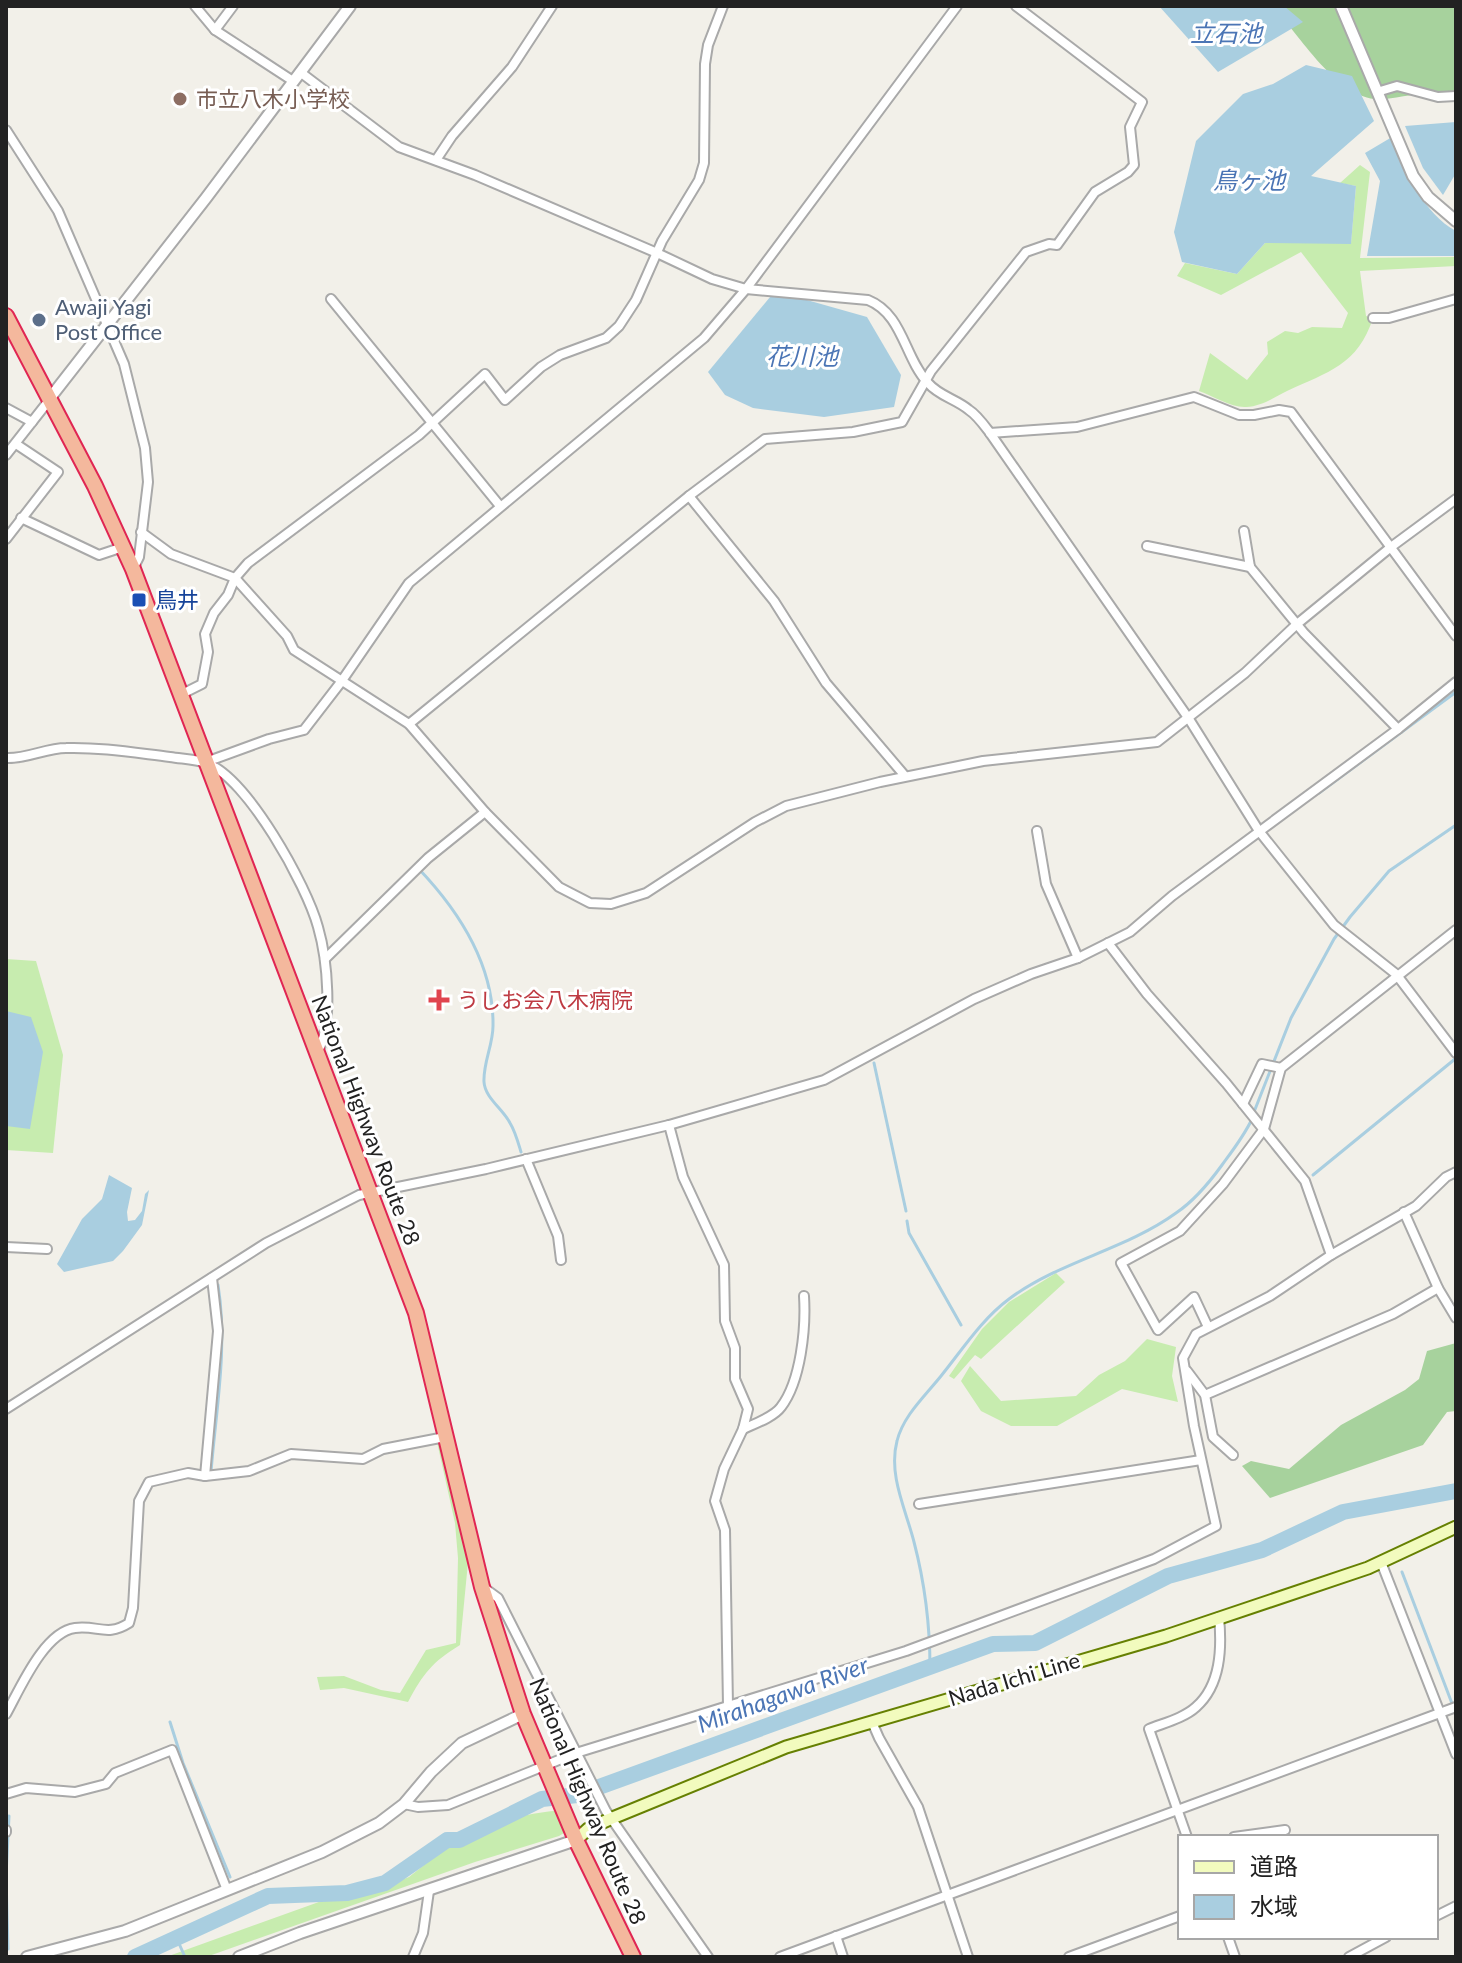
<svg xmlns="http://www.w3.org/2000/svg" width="1462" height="1963" viewBox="0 0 1462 1963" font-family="Lato,'Noto Sans JP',sans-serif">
<rect width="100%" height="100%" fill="#f2f0e9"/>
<g fill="#c7ecaf">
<path d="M1360 165 1370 172 1360 258 1456 257V266L1360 271 1366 316 1373 318C1358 365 1328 372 1287 391 1273 398 1262 406 1246 407 1232 408 1213 396 1199 391L1210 353 1247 380 1268 354 1267 342 1285 331 1298 333 1312 327 1342 328 1348 313 1301 252 1221 295 1177 276 1185 263 1237 274 1265 243H1351L1356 186 1340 183Z"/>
<path d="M6 959 36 961 63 1055 53 1153 6 1150Z"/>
<path d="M1056 1273 1065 1282 981 1359 975 1355 954 1379 949 1376 982 1329 1009 1302Z"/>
<path d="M1147 1339 1176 1347 1172 1376 1178 1402 1122 1389 1057 1426H1011L981 1411 961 1381 970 1366 1001 1401 1076 1396 1099 1375 1125 1361Z"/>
<path d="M437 1442H444L469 1552 460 1645C432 1662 423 1674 408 1702L344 1688 320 1690 317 1677 344 1676 381 1690 400 1693 426 1650 456 1643 458 1558 455 1523Z"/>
<path d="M562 1810 569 1830 559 1836 475 1862 206 1957H166L330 1898 384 1887 409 1877 448 1846C462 1843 470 1835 482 1829 507 1817 535 1813 562 1810Z"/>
</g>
<g fill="#a7d29d">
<path d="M1273 6H1456V94C1431 89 1407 97 1382 99 1340 103 1299 35 1273 6Z"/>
<path d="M1456 1343V1411L1447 1412 1423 1445 1270 1498 1242 1466 1251 1461 1289 1469 1341 1425 1405 1390 1419 1379 1427 1351Z"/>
</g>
<g fill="#a9cee0">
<path d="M1159 6H1284L1303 22 1218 72Z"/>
<path d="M1306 65 1352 76 1374 121 1311 176 1356 186 1351 244 1265 243 1237 274 1182 262 1174 232 1196 141 1243 94 1273 84Z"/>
<path d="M1456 122V173L1443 195 1423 168 1405 126Z"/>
<path d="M1392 137C1404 170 1424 214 1456 231V256H1367L1380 181 1365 153Z"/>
<path d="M775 291 867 317 901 375 894 407 824 417 753 408 725 395 708 372Z"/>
<path d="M6 1011 31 1017 43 1052 30 1129 6 1126Z"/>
<path d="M109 1175 132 1188 127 1212 128 1221 135 1220 142 1211 145 1194 149 1190 142 1225 123 1251 113 1261 64 1272 57 1264 82 1219 102 1199Z"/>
</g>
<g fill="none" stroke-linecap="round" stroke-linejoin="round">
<g stroke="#a9cee0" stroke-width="3">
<path d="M1319 793 1456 692"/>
<path d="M418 868C459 911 494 965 493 1026 493 1045 483 1063 484 1082 485 1098 503 1109 510 1123 515 1131 518 1142 521 1152"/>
<path d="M874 1063 906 1211"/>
<path d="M1254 1112 1291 1018 1334 939 1350 917 1389 871 1456 825"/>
<path d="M1313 1175 1455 1059"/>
<path d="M907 1221 909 1233 961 1325"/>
<path d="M211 1472C216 1409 228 1347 218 1285"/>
<path d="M1402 1572 1456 1714"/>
<path d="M930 1668C930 1625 925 1584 914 1542 906 1510 888 1475 897 1441 903 1416 925 1396 941 1376 962 1350 982 1319 1009 1299 1060 1261 1125 1250 1176 1213 1194 1201 1209 1183 1222 1165 1233 1150 1244 1136 1252 1119"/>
<path d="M170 1722 183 1763 230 1877"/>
<path d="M177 1939 185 1957"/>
<path d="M8 1949 6 1876 9 1816"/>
</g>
<path stroke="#a9cee0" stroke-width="16" d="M135 1957 268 1896 347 1893 385 1883 447 1840H459L542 1799 577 1795 993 1644 1035 1643 1168 1576 1262 1550 1343 1512 1456 1491"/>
<g stroke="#a9a9a9" stroke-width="12">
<g id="minor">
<path d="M195 6 215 30 293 81"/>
<path d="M215 30 233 6"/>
<path d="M300 72 399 147 475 175 657 253 712 279 746 289 868 300C903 314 904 357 928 383 939 396 956 399 969 410 977 415 984 425 990 433L1189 719 1259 831 1334 925 1396 974 1456 1053"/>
<path d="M1377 92 1397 86 1438 97 1456 96"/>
<path d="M6 130 58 211 124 364 145 448 148 482 139 557 133 569"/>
<path d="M436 160 452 136 512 67 552 6"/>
<path d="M331 299 500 506"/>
<path d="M1373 318H1389L1456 299"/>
<path d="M6 408 32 422"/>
<path d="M990 433 1077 427 1194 397 1239 415H1254L1279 410 1291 412 1456 636"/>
<path d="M6 455 50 399"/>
<path d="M689 496 774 601 826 683 905 776"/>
<path d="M21 518 99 555 123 547"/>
<path d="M1244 531 1250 567 1304 633 1398 729"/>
<path d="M141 532 171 554 235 578 287 636 294 650 409 724 485 812 559 887 590 903 611 904 646 893 755 822 786 806 880 782 983 761 1157 742 1245 673 1297 624 1391 547 1456 499"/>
<path d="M6 539 58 472 16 444"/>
<path d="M1147 546 1250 567"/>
<path d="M180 695 202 684 208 652 205 634 214 613 228 595 235 578 248 563 419 435 485 374 505 400 541 367 560 355 606 338 619 326 636 300 662 241 699 180 704 163 705 64 708 45 723 6"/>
<path d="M409 724 689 496 765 439 853 432 902 422 931 371 1026 252 1049 244 1057 245 1095 192 1128 172 1134 165 1130 127 1142 102 1016 6"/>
<path d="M6 758C27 759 46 748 66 748 101 747 136 753 170 757 182 759 195 759 206 763 247 777 307 886 318 927 327 958 334 1025 317 1053"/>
<path d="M206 762 269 739 304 730 341 682 409 583 704 338 746 289 957 6"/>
<path d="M1037 831 1046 884 1078 958"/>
<path d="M1108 943 1147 994 1226 1083 1305 1181 1331 1255"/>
<path d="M325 959 428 858 485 812"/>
<path d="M1243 1104 1262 1064 1281 1068"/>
<path d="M669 1125 683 1177 724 1265 725 1321 735 1348V1379L748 1409 743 1429 724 1469 715 1501 725 1530 728 1706"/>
<path d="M526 1159 558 1236 561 1260"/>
<path d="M1404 1212 1438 1288 1456 1318"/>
<path d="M6 1247 47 1249"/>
<path d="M1208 1327 1194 1297 1158 1330 1121 1263 1180 1231 1223 1184 1264 1129 1281 1068 1456 930"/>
<path d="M1187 1371 1205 1395 1213 1437 1233 1455"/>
<path d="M1205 1395 1393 1314 1438 1288"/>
<path d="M6 1409 266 1243 359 1195 486 1169 669 1125 824 1080 974 999 1031 974 1078 958 1130 932 1172 896 1398 729 1456 682"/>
<path d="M743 1429C754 1424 774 1417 781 1407 801 1381 806 1328 804 1296"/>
<path d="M205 1476 218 1331 212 1278"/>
<path d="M919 1504 1201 1460"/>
<path d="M1381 1562 1456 1754"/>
<path d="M483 1587 498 1598 606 1811 708 1957"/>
<path d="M6 1714C20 1689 44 1632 75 1628 98 1625 107 1637 129 1623L133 1608 139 1501 149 1482 188 1473 205 1476 249 1471 291 1454 363 1459 383 1449 445 1437"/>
<path d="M872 1722 879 1738 918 1807 968 1957"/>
<path d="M6 1794 26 1788 75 1792 106 1784 115 1773 172 1750 227 1890"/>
<path d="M404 1804 418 1807 448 1805 576 1753 906 1651 1154 1559 1216 1526 1194 1426 1183 1358 1196 1334 1270 1296 1331 1255 1416 1206 1446 1177 1456 1172"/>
<path d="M6 1830V1832"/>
<path d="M1187 1837 1149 1729C1164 1723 1184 1718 1196 1707 1221 1685 1222 1648 1219 1617"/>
<path d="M1234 1837 1285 1830"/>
<path d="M1436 1916 1456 1906"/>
<path d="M836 1936 843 1957"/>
<path d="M1228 1937 1235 1957"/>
<path d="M413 1957 423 1933 429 1891"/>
<path d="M780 1957 1456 1707"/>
<path d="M1069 1957 1180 1916"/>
<path d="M1349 1957 1386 1937"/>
</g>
</g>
<g stroke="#a9a9a9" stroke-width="14">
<g id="tertiary">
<path d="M1341 6 1413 176 1428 197 1456 221"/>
<path d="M50 398 206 198 350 6"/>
<path d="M27 1957 125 1931 322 1852 379 1823 404 1804 431 1772 462 1743 523 1714"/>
<path d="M239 1957 300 1933 576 1840"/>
</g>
</g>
<g stroke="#668002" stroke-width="15">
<path id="secondary" d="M576 1840 588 1829 610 1819 786 1747 1166 1636 1368 1568 1456 1527"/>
</g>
<g stroke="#e02653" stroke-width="18">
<path id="trunk" d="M6 316 95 486 133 569 416 1313 482 1587 523 1714 576 1840 633 1957"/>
</g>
<use href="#minor" stroke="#fff" stroke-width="8"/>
<use href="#tertiary" stroke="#fff" stroke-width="10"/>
<use href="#secondary" stroke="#f2fbbe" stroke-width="11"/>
<use href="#trunk" stroke="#f4b89d" stroke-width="14"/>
</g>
<circle fill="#8d6e63" stroke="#fff" stroke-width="3" cx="180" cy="99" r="8"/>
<circle fill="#5c6f8a" stroke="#fff" stroke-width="3" cx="39" cy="320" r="8"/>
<rect fill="#1a4fb4" stroke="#fff" stroke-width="3" x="131" y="592" width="16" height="16" rx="4"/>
<path fill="#e0444e" stroke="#fff" stroke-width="3" d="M435 988h8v8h8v8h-8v8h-8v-8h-8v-8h8z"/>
<g text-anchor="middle" stroke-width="6" stroke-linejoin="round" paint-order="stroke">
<g font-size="22" fill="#785e54" stroke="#fff" text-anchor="start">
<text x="196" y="107">市立八木小学校</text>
</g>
<g font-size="22" fill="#4e5e75" stroke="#fff" text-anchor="start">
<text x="55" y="315">Awaji Yagi<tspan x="55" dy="25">Post Office</tspan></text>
</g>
<g font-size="22" fill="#164399" stroke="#fff" text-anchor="start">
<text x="155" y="608">鳥井</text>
</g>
<g font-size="22" fill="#be3a42" stroke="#fff" text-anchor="start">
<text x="457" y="1008">うしお会八木病院</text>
</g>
<g font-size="22" fill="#222" stroke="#fff">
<text transform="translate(366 1120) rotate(69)" y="8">National Highway Route 28</text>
<text transform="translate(1014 1679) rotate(-17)" y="8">Nada Ichi Line</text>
<text transform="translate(588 1801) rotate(67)" y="8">National Highway Route 28</text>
</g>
<g font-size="24" font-style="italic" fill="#4b75b5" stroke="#fff">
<text x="1226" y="42">立石池</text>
<text x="1249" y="189">鳥ヶ池</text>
<text x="802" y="365">花川池</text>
<text transform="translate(783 1695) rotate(-20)" y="8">Mirahagawa River</text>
</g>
</g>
<rect width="1462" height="1963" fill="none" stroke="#222222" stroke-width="16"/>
<rect x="1178" y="1835" width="260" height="104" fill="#ffffff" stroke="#a7a7a7" stroke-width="2"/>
<rect x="1194" y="1861" width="40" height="12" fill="#f2fbbe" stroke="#a7a7a7" stroke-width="2"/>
<text x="1250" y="1875" font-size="24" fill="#222222">道路</text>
<rect x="1194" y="1895" width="40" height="24" fill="#a9cee0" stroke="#a7a7a7" stroke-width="2"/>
<text x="1250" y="1915" font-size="24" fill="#222222">水域</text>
</svg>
